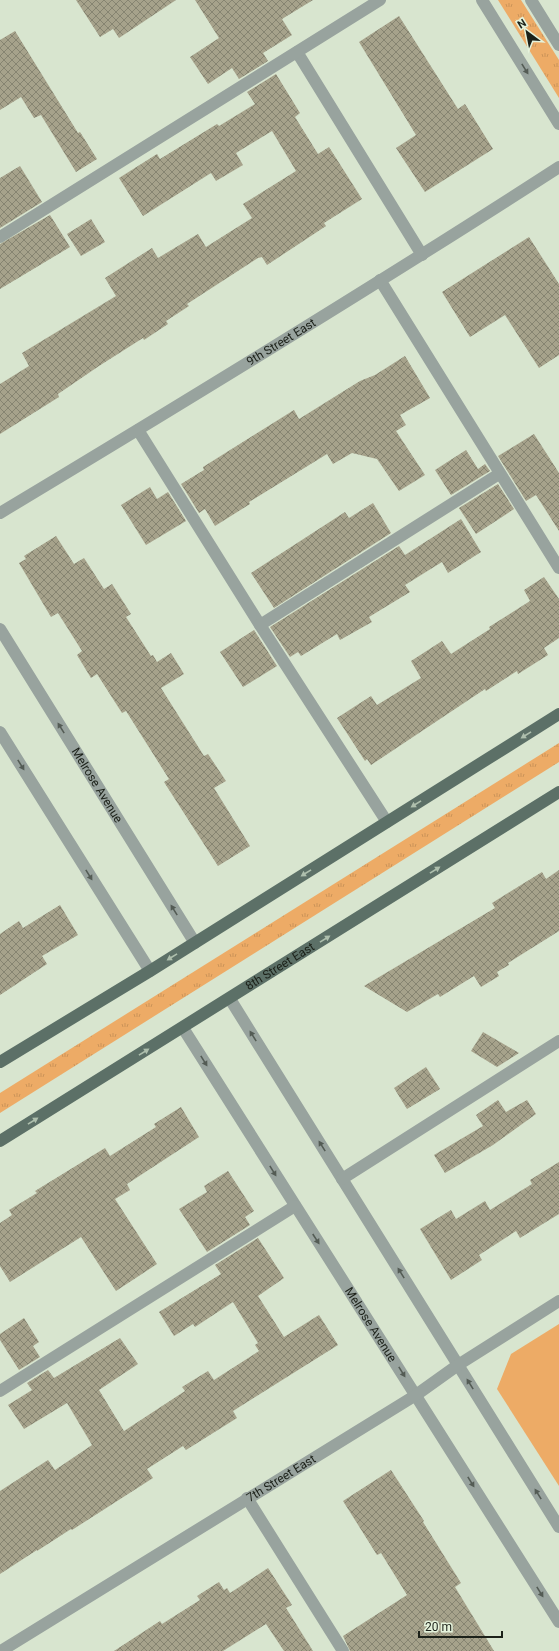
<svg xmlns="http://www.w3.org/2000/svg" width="559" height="1651" viewBox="0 0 559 1651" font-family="Roboto,sans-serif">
<defs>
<pattern id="grass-tufts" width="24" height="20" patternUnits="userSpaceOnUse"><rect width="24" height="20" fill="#edab66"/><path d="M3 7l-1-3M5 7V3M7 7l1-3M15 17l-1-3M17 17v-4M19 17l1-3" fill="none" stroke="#cb9358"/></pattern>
<pattern id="building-cross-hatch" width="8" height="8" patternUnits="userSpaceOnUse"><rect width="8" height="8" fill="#a6a28b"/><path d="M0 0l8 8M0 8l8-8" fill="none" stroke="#868471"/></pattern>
</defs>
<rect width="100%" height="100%" fill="#d8e5cf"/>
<g fill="url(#grass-tufts)">
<path d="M498 0H521L559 60V98Z"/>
<path d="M559 743V762L0 1113V1093Z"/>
</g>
<path fill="#edab66" d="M559 1324V1486L497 1389 511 1354Z"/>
<g fill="url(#building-cross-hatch)">
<path d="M76 0H176L119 38 113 29 100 37Z"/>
<path d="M195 0H313L282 19 292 35 263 53 268 61 239 79 232 68 208 84 190 57 219 38Z"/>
<path d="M399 16 458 109 465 104 493 149 425 192 396 148 416 135 359 42Z"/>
<path d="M15 31 78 133 80 132 97 159 76 172 41 115 34 118 21 97 0 110V40Z"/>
<path d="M276 74 300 113 295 117 318 154 329 147 362 199 324 223 326 226 267 265 262 257 258 258 187 304 189 306 166 321 168 324 144 340 143 338 99 366 58 394 59 397 0 434V384L29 366 22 353 116 296 105 278 152 248 158 258 198 234 206 247 252 218 243 204 296 171 272 131 236 153 243 165 216 181 211 173 143 216 119 178 157 154 160 159 217 124 219 126 255 104 247 92Z"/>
<path d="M20 166 42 202 0 228V178Z"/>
<path d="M50 215 70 247 0 289V244Z"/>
<path d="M91 219 105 242 81 256 67 234Z"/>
<path d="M529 237 559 284V355L539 368 505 315 470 337 442 292Z"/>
<path d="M405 356 430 398 400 415 406 425 396 431 425 475 399 491 377 459 352 453 333 464 327 454 249 502 250 504 215 526 205 509 199 513 181 484 204 470 203 467 294 410 299 419 360 381 375 375Z"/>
<path d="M534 434 559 473V531L536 495 526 501 498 456Z"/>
<path d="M466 450 478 469 485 464 490 471 451 495 435 470Z"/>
<path d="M498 484 514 509 476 534 459 508Z"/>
<path d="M150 487 157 499 168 492 186 521 146 545 121 505Z"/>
<path d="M373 503 391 533 274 608 251 573 345 512 349 518Z"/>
<path d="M461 519 481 552 448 573 442 562 405 585 410 592 369 617 372 622 340 640 337 634 301 656 298 652 290 657 270 627 399 546 405 555Z"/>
<path d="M56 536 74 564 84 558 104 589 112 584 131 614 126 617 151 656 153 655 157 662 171 653 184 674 161 688 204 756 208 754 226 781 214 788 250 846 218 866 164 782 169 779 126 711 122 713 97 674 91 678 77 655 82 651 58 613 51 617 19 563 26 559 24 556Z"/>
<path d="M544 577 559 599V638L544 648 548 655 518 674 517 671 486 691 485 689 371 765 367 759 365 761 337 718 371 696 377 705 421 678 411 661 442 641 451 654 490 629 489 627 530 601 524 590Z"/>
<path d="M254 630 277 666 243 687 220 652Z"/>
<path d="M559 870V931L508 963 509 965 497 972 499 976 481 987 474 976 440 997 438 994 407 1012 364 986 495 908 492 903 542 872 546 879Z"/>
<path d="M60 905 78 935 42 956 47 964 0 995V934L19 921 23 928Z"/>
<path d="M483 1032 519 1053 497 1067 471 1051Z"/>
<path d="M426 1067 440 1089 407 1109 394 1088Z"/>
<path d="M498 1100 506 1112 527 1100 536 1114 493 1145 445 1173 434 1155 483 1126 476 1115Z"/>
<path d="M181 1107 199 1137 127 1184 130 1190 115 1199 157 1264 116 1291 81 1237 10 1282 0 1266V1223L12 1215 9 1210 37 1193 35 1191 105 1148 110 1156 156 1127 154 1124Z"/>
<path d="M559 1162V1214L520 1238 516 1231 479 1255 482 1260 451 1280 420 1229 451 1210 456 1219 485 1201 490 1210 532 1184 530 1180Z"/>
<path d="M228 1171 254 1211 245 1217 250 1225 207 1252 179 1209 207 1192 204 1186Z"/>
<path d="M258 1238 284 1278 258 1296 284 1337 319 1315 338 1345 233 1411 237 1418 186 1450 183 1446 147 1469 153 1478 72 1530 71 1529 37 1551V1550L0 1574V1491L48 1460 55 1470 92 1445 67 1403 24 1429 8 1405 32 1390 27 1383 48 1370 54 1378 120 1338 138 1364 99 1390 124 1431 185 1391 182 1387 208 1371 214 1380 259 1351 255 1345 258 1343 233 1302 195 1327 193 1324 174 1336 159 1312 221 1274 215 1265Z"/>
<path d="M24 1318 39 1342 33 1346 40 1357 19 1370 0 1340V1334Z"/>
<path d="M391 1470 424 1521 423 1522 461 1583 455 1587 494 1651H350L343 1636 407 1595 381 1553 377 1555 343 1501Z"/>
<path d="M268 1568 292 1605 286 1608 313 1651H284L266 1624 223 1651H114L160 1621 162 1624 200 1600 197 1596 219 1582 224 1590 227 1588 230 1593Z"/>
</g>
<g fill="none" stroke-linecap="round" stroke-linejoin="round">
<g stroke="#98a39e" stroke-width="12">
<path d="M482 0 559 124"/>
<path d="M531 0 559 45"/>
<path d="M297 52 422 255"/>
<path d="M0 237 380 0"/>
<path d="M380 280 559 568"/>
<path d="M138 430 260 625 387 822"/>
<path id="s1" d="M0 513C188 400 375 286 559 167"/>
<path d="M260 625 499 474"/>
<path id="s2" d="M0 629 195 943"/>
<path d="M0 732 150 971"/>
<path d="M230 999 559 1527"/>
<path id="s3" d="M183 1028 559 1622"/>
<path d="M342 1179 559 1041"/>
<path d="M0 1391 295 1206"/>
<path d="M247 1498 343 1651"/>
<path id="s4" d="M1 1651 416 1395 458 1365 559 1301"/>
</g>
<g stroke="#5c7067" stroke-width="12">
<path d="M0 1062 150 971 559 714"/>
<path id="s5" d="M0 1141 559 792"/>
</g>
</g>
<defs><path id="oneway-solid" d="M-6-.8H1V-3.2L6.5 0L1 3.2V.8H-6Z"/></defs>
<g fill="#545c55">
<use href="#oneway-solid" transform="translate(525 69) rotate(58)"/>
<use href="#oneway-solid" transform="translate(61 728) rotate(-122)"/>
<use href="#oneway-solid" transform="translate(21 765) rotate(58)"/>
<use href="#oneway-solid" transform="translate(89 875) rotate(58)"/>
<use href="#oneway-solid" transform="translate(174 910) rotate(-122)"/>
<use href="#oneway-solid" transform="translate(253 1036) rotate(-122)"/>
<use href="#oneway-solid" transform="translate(204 1061) rotate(58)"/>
<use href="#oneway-solid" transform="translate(322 1146) rotate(-122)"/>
<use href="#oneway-solid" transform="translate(273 1171) rotate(58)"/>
<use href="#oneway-solid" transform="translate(316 1239) rotate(57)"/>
<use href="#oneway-solid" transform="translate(401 1273) rotate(-122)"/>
<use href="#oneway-solid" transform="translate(402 1372) rotate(58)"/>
<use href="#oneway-solid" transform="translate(470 1384) rotate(-122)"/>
<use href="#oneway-solid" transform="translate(471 1482) rotate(58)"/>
<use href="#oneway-solid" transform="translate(538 1494) rotate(-122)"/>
<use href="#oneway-solid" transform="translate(540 1592) rotate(58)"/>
</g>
<g fill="#aebfad">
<use href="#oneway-solid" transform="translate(526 735) rotate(148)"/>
<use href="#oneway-solid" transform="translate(416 804) rotate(148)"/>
<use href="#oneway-solid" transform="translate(435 870) rotate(-32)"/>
<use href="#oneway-solid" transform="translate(306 873) rotate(148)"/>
<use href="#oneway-solid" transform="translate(325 939) rotate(-32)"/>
<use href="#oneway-solid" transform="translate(172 957) rotate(148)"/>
<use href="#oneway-solid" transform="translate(144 1052) rotate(-32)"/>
<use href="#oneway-solid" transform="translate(33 1121) rotate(-32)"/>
</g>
<g text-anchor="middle" stroke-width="3" stroke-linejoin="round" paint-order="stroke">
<g font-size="12" fill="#1c2119" stroke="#e5f3dc">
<text dy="4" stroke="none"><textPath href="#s1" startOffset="329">9th Street East</textPath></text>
<text dy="4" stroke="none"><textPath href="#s2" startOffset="184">Melrose Avenue</textPath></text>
<text dy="4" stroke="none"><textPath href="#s5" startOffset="330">8th Street East</textPath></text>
<text dy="4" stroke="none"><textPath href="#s3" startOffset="351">Melrose Avenue</textPath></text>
<text dy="4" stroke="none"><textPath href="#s4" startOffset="329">7th Street East</textPath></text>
</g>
</g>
<g transform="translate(527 32) rotate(328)" stroke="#e5f3dc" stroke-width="3" paint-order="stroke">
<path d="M0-3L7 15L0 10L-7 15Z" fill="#1c2119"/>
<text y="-6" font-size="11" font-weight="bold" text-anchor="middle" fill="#1c2119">N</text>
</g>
<path d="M419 1631v6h83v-6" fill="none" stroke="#1c2119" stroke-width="2"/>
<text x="425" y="1631" font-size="12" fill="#1c2119" stroke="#e5f3dc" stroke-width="3" paint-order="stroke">20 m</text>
</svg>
